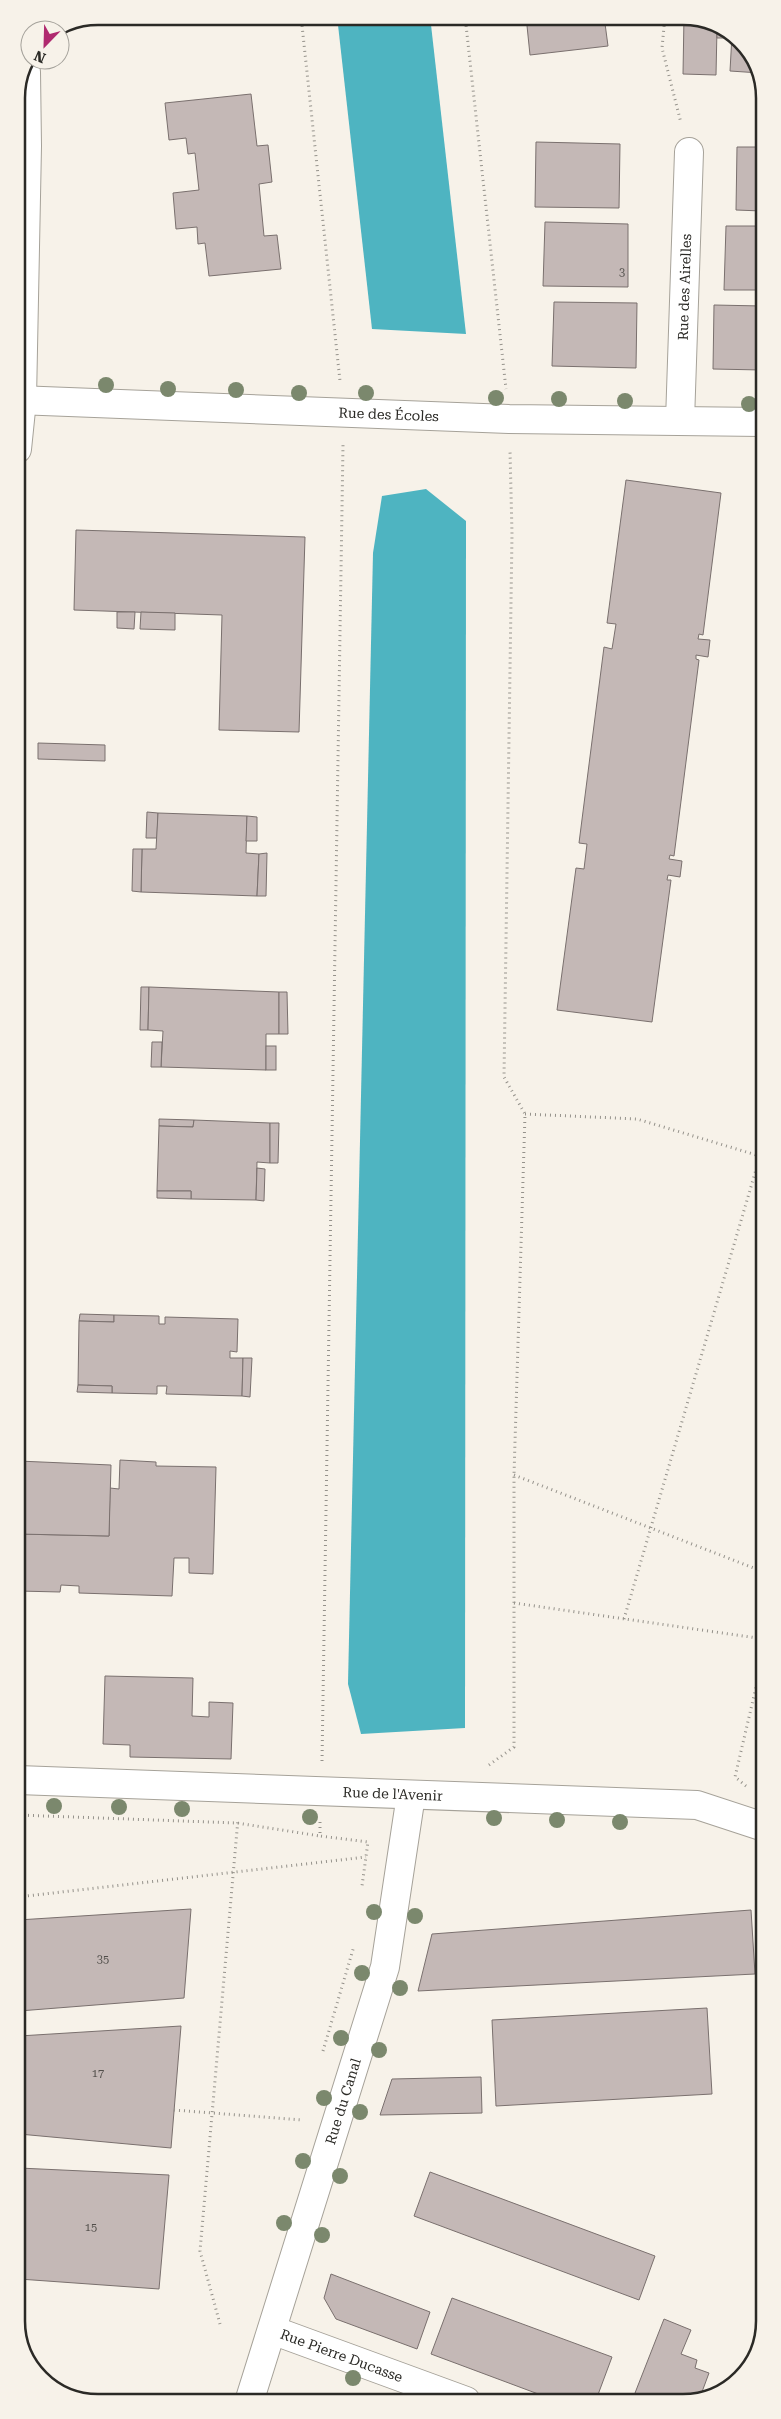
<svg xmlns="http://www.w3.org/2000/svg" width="781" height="2419" viewBox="0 0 781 2419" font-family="'Roboto Serif',serif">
<rect width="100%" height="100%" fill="#f7f2e9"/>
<g fill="#4eb4c1">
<path d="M337 16H430L466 334 372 329Z"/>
<path d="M426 489 466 521 465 1728 361 1734 348 1684 373 553 382 496Z"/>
</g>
<g fill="#c4b8b6" stroke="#7a706e">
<path d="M526 16H604L608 46 530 55Z"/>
<path d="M684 16 717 28 716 75 683 74Z"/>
<path d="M717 28 732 34V38H717Z"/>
<path d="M732 35 737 36 760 73 730 71Z"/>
<path d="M251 94 257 146 268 145 272 182 259 184 264 236 277 235 281 269 209 276 205 243 198 244 197 227 176 229 173 193 199 190 195 153 188 154 186 138 169 140 165 103Z"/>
<path d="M536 142 620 144 619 208 535 207Z"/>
<path d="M737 147H762V211L736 210Z"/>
<path d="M545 222 628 224V287L543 286Z"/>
<path d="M726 226H762V290H724Z"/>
<path d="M554 302 637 303 636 368 552 366Z"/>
<path d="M714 305 762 306V370L713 369Z"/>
<path d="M626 480 721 493 703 635 699 634 698 639 710 640 708 657 696 655V659L699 660 674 856 670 855 669 859 682 861 680 877 668 875 667 880H671L652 1022 557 1010 576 868 584 869 587 844 579 843 604 647 612 649 616 624 607 623Z"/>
<path d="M76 530 305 537 299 732 219 730 222 615 74 610Z"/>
<path d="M117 612H135L134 629 117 628Z"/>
<path d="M141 612 175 613V630L140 629Z"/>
<path d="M38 743 105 745V761L38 759Z"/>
<path d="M147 812 158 813 157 838H146Z"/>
<path d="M158 813 247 816 246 853 259 854 257 896 141 892 142 849H156Z"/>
<path d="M247 816 257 817V841H246Z"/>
<path d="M133 849H142L141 892 132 891Z"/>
<path d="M267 853 266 896H257L259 854Z"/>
<path d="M141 987H149L148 1030H140Z"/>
<path d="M149 987 279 992V1034H266V1070L161 1067 163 1031 148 1030Z"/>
<path d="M279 992H287L288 1034H279Z"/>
<path d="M152 1042H162L161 1067H151Z"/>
<rect x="266" y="1046" width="10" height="24"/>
<path d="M159 1119 194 1120 193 1127 159 1126Z"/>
<path d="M194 1120 270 1123V1163L257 1162 256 1200 191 1199V1191H157L159 1126 193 1127Z"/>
<path d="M270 1123H279L278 1163H270Z"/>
<path d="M257 1168 265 1169 264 1201 256 1200Z"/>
<path d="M157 1191H191V1199L157 1198Z"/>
<path d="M80 1314 114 1315V1322L79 1321Z"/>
<path d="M114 1315 159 1316V1324H165V1317L238 1319 237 1352 230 1351V1358H243L242 1396 166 1394 167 1386H157V1394L112 1393V1386L78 1385 79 1321 114 1322Z"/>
<path d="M243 1358H252L250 1397 242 1396Z"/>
<path d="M78 1385 112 1386V1393L77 1392Z"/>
<path d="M120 1460 156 1462V1466L216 1467 213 1574 189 1573V1558H174L172 1596 79 1593V1586L61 1585 60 1592 18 1591V1534L109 1536 110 1488 119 1489Z"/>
<path d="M18 1461 111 1465 109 1536 18 1534Z"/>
<path d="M105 1676 193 1678 192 1716 209 1717V1702L233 1703 231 1759 130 1757V1745L103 1744Z"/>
<path d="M191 1909 184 1998 19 2011 18 1920Z"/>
<path d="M751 1910 755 1974 418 1991 432 1934Z"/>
<path d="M707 2008 712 2094 496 2106 492 2020Z"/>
<path d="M181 2026 171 2148 19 2134V2036Z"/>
<path d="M481 2077 482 2113 380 2115 392 2079Z"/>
<path d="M19 2168 169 2175 159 2289 19 2279Z"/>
<path d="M430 2172 655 2256 639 2300 414 2216Z"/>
<path d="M331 2274 430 2312 417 2349 336 2319 324 2298Z"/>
<path d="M765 2294V2317L757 2314Z"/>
<path d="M452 2298 612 2357 596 2400 557 2401 431 2354Z"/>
<path d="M664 2319 691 2330 681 2354 697 2360 695 2368 709 2373 699 2400H653L635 2393Z"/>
</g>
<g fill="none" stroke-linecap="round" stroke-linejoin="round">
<g stroke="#a6a299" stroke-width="30">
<g id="minor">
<path id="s1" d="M17 400 509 419 762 422"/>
<path id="s2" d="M680 421 689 152"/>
<path d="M17 449 22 400 27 146 26 72"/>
<path id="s3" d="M18 1780 697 1805 764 1827"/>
<path id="s4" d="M272 2330 466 2401"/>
<path id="s5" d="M249 2402 385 1967 411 1795"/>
</g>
</g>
<g stroke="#95928b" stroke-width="3" stroke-dasharray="1 4" stroke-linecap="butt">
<path d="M301 16 340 381"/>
<path d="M465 16 506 389"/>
<path d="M665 16 662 48 681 123"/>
<path d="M525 1114 637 1119 763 1157"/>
<path d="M514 1475 764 1572"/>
<path d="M514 1603 764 1639"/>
<path d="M624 1619 760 1156"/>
<path d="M322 1761 343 445"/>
<path d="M489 1765 514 1747V1475L525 1114 504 1077 512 534 510 450"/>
<path d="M746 1786 735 1777 764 1653"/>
<path d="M18 1815 237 1823 320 1836"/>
<path d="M320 1822V1836L368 1842 362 1886"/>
<path d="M18 1897 366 1857"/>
<path d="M323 2051 354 1946"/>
<path d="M174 2110 302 2120"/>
<path d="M220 2324 200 2251 238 1819"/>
</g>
<use href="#minor" stroke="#fff" stroke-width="28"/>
</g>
<g fill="#7b886d">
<circle cx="106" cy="385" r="8"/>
<circle cx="168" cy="389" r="8"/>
<circle cx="236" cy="390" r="8"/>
<circle cx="299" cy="393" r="8"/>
<circle cx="366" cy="393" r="8"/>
<circle cx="496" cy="398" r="8"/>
<circle cx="559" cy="399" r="8"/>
<circle cx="625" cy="401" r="8"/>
<circle cx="749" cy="404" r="8"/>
<circle cx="54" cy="1806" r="8"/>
<circle cx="119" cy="1807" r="8"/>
<circle cx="182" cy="1809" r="8"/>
<circle cx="310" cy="1817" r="8"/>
<circle cx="494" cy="1818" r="8"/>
<circle cx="557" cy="1820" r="8"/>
<circle cx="620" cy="1822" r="8"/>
<circle cx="374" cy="1912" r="8"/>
<circle cx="415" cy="1916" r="8"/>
<circle cx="362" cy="1973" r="8"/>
<circle cx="400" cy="1988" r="8"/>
<circle cx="341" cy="2038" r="8"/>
<circle cx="379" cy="2050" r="8"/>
<circle cx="324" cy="2098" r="8"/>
<circle cx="360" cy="2112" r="8"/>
<circle cx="303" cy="2161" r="8"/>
<circle cx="340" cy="2176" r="8"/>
<circle cx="284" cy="2223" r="8"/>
<circle cx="322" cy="2235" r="8"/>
<circle cx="353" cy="2378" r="8"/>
</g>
<g text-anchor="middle" stroke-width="5" stroke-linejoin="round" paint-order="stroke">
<g font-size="11" fill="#514e4a">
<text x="622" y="276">3</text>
<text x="103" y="1963">35</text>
<text x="98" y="2077">17</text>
<text x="91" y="2231">15</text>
</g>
<g font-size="14" fill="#2b2a26" stroke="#f7f2e9">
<text dy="5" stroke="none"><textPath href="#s2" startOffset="134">Rue des Airelles</textPath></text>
<text dy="5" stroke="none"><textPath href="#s1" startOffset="372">Rue des Écoles</textPath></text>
<text dy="5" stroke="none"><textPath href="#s3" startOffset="375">Rue de l'Avenir</textPath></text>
<text dy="5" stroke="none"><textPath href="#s5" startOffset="315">Rue du Canal</textPath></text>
<text dy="5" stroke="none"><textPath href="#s4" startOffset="74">Rue Pierre Ducasse</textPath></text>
</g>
</g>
<path d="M0 0H781V2419H0ZM98 25H683A73 73 0 0 1 756 98V2321A73 73 0 0 1 683 2394H98A73 73 0 0 1 25 2321V98A73 73 0 0 1 98 25Z" fill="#f7f2e9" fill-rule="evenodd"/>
<path fill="none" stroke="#2b2a26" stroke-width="2.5" d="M98 25H683A73 73 0 0 1 756 98V2321A73 73 0 0 1 683 2394H98A73 73 0 0 1 25 2321V98A73 73 0 0 1 98 25Z"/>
<g transform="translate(45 45) rotate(203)"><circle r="24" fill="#f7f2e9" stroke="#a5a29b"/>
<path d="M0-4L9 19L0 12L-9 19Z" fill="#b02a6f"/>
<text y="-8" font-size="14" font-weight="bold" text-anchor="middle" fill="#2b2a26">N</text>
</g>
</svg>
